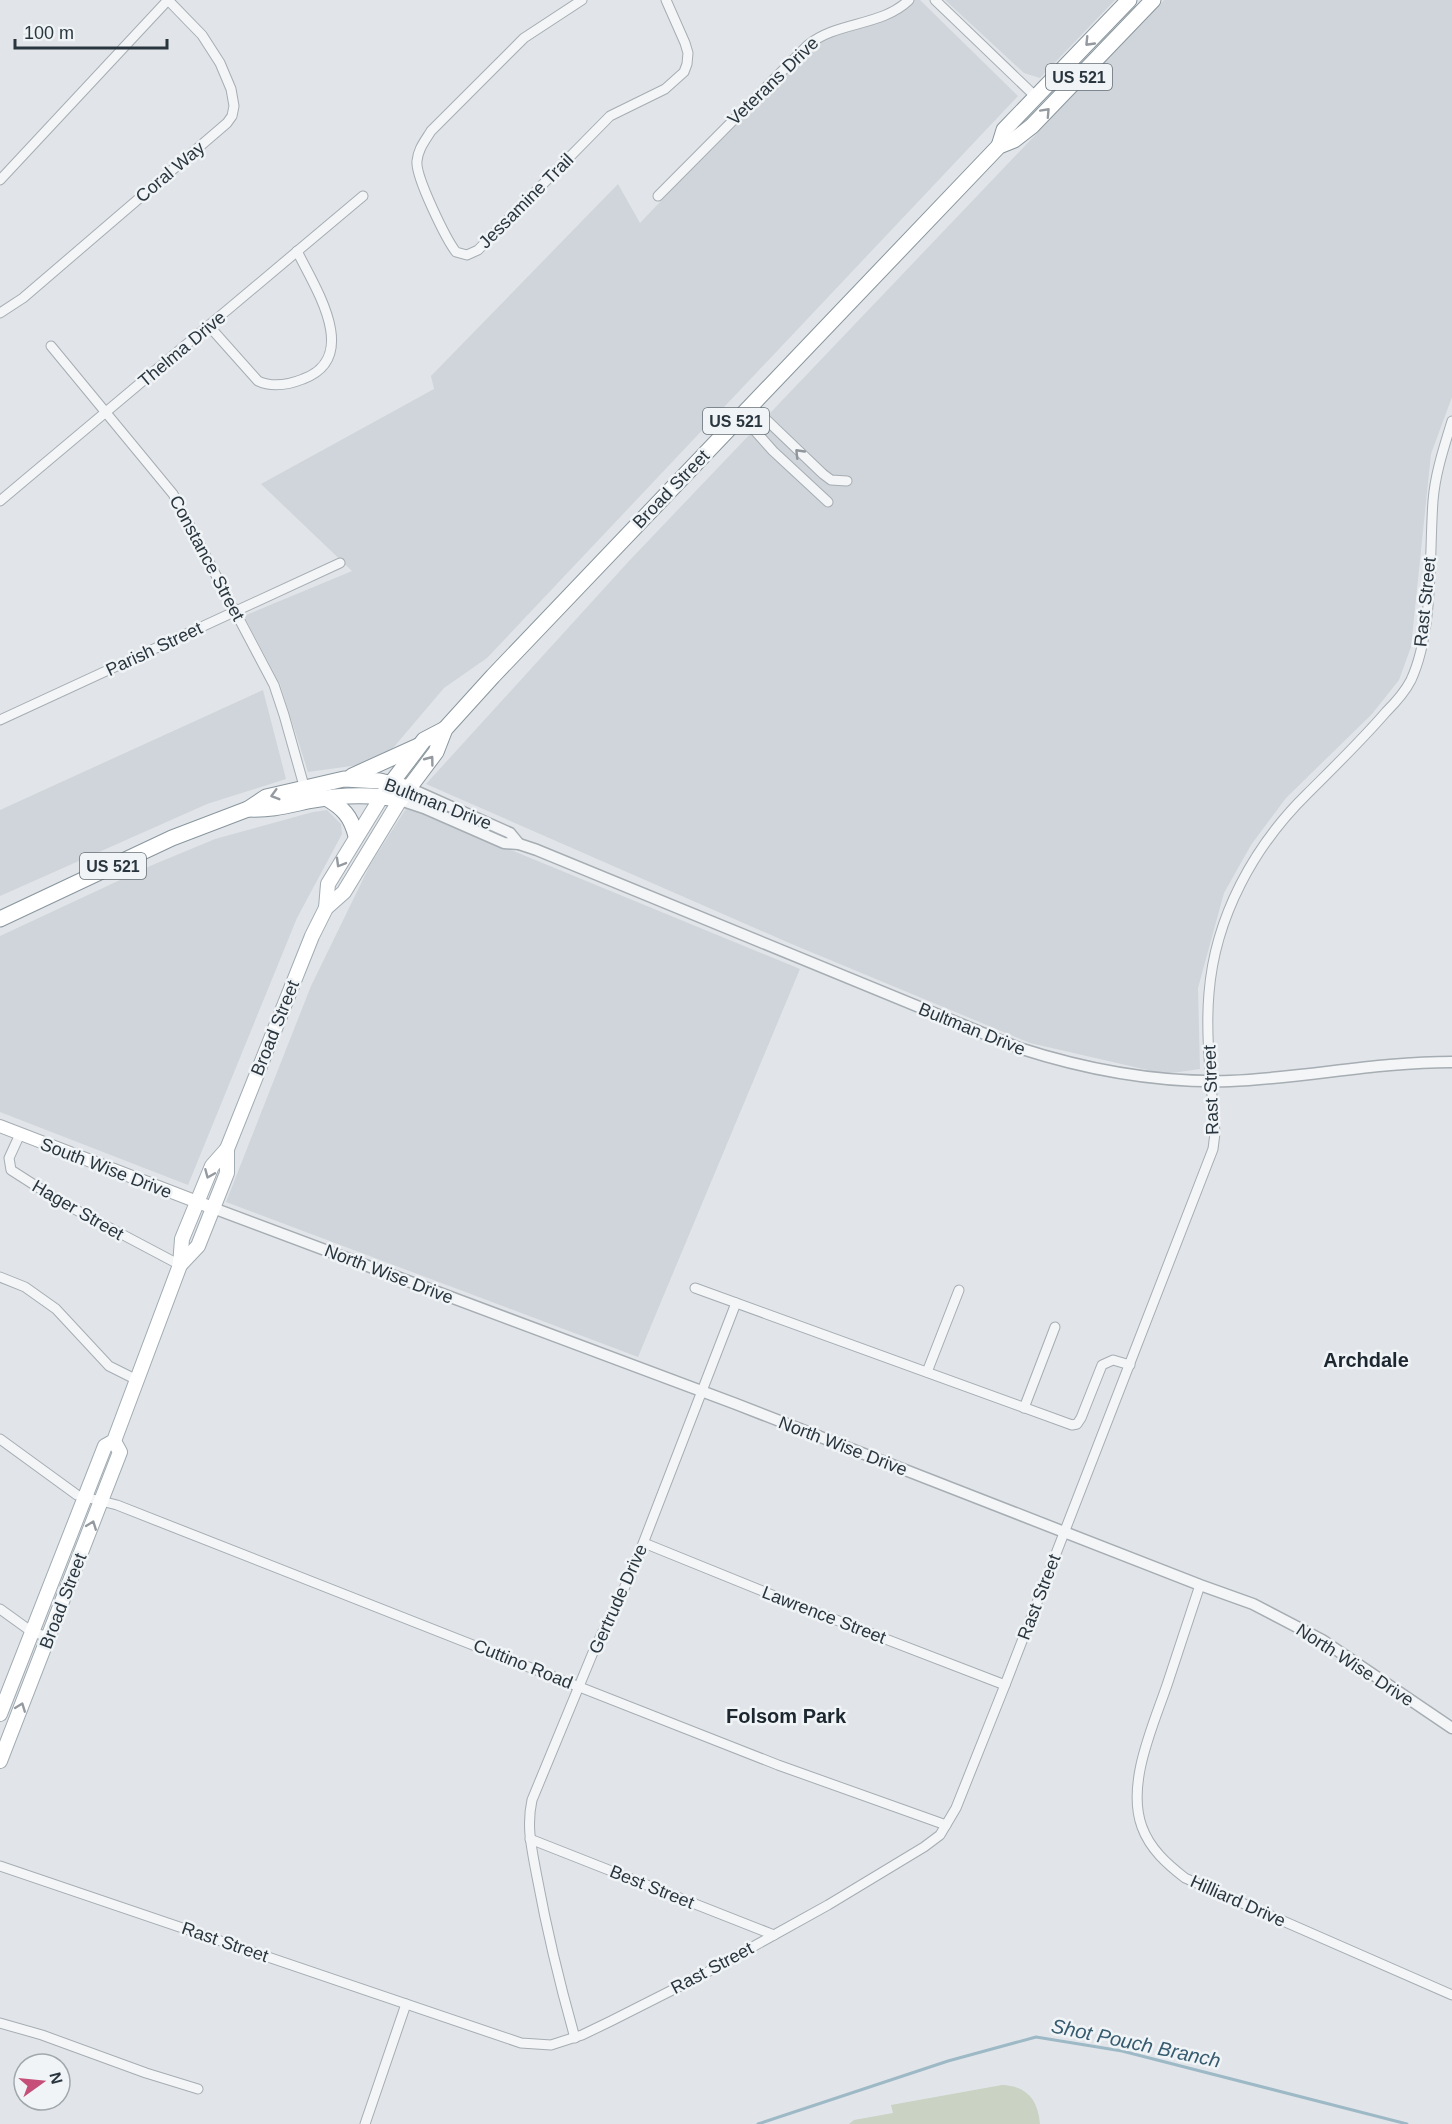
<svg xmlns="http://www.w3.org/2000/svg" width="1452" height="2124" viewBox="0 0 1452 2124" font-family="Arial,sans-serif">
<rect width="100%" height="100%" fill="#e1e5e9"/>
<g fill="#cfd5da">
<path d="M914 0H920L1018 96 487 658 444 688 393 748 366 764 308 772 280 684 244 616 352 571 261 484 434 389 431 376 618 184 640 223 810 44 901 11Z"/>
<path d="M945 0H1115L1040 78 1024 73Z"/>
<path d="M1164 0H1452V397L1431 454 1411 647 1399 680 1372 714 1286 798 1251 845 1224 893 1198 988 1200 1069 1165 1074 1030 1043 794 945 426 784 629 561Z"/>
<path d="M263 690 286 779 207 804 0 896V810Z"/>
<path d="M407 807 800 969 638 1357 226 1202 311 986 370 865Z"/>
<path d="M327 810 341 824 342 834 297 918 188 1185 0 1112V936L150 866 215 839 313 812Z"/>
</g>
<path fill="#c9d2c3" d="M1002 2085C1027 2086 1038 2100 1040 2124H849L854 2120 893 2113 891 2105Z"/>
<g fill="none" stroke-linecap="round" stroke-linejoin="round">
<path stroke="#9eb9c6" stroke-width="3" d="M758 2124 948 2061 1036 2037 1122 2051 1407 2124"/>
<g stroke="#a6adb3" stroke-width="11">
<g id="minor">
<path d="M582 0 524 38 431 131C425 141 418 149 417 161 415 176 446 239 456 252L467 255 478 250 610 116 665 89 684 72 687 64 688 53 685 43 666 0"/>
<path d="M935 0 1036 97"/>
<path d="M0 180 168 0"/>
<path d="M658 196 808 45C837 21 881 27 909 0"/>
<path d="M0 313 23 298 227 123 232 116 234 106 231 89 220 63 202 35 168 0"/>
<path d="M209 326 258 381C273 388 288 385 303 379 362 357 314 286 297 251"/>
<path d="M51 346 173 494 274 685 284 715 306 793"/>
<path d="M751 405 823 474 831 480 847 481"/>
<path d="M741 415 773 451 828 502"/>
<path d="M0 501 363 196"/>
<path d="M0 720 340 563"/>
<path d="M20 1134 9 1158 11 1170 61 1202 180 1265"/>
<path d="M0 1277 25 1287 56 1309 109 1366 137 1380"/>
<path d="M695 1288 1072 1425 1077 1424 1081 1418 1102 1365 1113 1360 1130 1365"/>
<path d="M927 1372 959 1290"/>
<path d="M1024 1408 1055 1327"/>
<path d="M0 1439 77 1495 117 1505 778 1765 946 1825"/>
<path d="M644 1543 792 1603 1005 1685"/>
<path d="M1200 1585C1189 1619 1178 1652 1167 1685 1153 1726 1126 1784 1142 1827 1150 1849 1167 1864 1185 1878L1452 1995"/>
<path d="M0 1609 32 1632 49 1637"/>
<path d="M530 1839 774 1935"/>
<path d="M0 1866 521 2043 551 2045 582 2035 611 2021 702 1975 828 1905 924 1847 940 1835 956 1808 1005 1685 1213 1149 1215 1133C1212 1088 1205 1037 1209 993 1215 917 1254 846 1307 794 1334 767 1361 741 1386 712 1395 703 1405 692 1411 680 1434 630 1429 555 1433 501 1435 474 1444 447 1452 421"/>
<path d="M0 2023 42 2035 146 2073 198 2089"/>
<path d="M575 2038C560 1985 547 1931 537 1877 532 1850 526 1827 532 1800L594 1650 632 1572 736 1303"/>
<path d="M365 2124 406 2004"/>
</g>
</g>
<g stroke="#a6adb3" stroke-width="13">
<g id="tertiary">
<path d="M409 788 510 833 519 844"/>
<path d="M400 800 424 808 504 843 519 844 537 850 1019 1048C1087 1070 1158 1083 1230 1081 1304 1078 1377 1062 1452 1062"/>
<path d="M213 1208 736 1404 1200 1585 1253 1604 1322 1640 1452 1728"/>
</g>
</g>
<g stroke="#a6adb3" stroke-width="14">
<path id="secondary" d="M0 1126 213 1208"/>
</g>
<g stroke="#a1acb3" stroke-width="16">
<g id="primary">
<path d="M326 908 328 884 382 796"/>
<path d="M180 1265 198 1246 227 1173V1149L312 936 326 908 344 892 400 800"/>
<path d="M0 1714 105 1446 114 1441 180 1265 182 1239 212 1166 227 1149"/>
<path d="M0 1761 120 1452 114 1441"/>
</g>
</g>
<g stroke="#89969e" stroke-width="17">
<g id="trunk">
<path d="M999 146 1004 130 1129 0"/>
<path d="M352 776 418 746"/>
<path d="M386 790 424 740 445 729"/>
<path d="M326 798C343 808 351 816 356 836"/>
<path d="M248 809C271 810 285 806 308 801 339 795 369 793 400 800L436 752 445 729 493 676 999 146 1014 140 1032 126 1153 0"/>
<path d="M0 919 172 838 248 809 266 797 344 779 380 781 409 788"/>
</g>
</g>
<use href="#minor" stroke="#f3f5f7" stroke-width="9"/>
<use href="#tertiary" stroke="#f3f5f7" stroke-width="10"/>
<use href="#secondary" stroke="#fff" stroke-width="12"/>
<use href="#primary" stroke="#fff" stroke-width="14"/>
<use href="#trunk" stroke="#fff" stroke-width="15"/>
</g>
<defs><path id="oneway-chevron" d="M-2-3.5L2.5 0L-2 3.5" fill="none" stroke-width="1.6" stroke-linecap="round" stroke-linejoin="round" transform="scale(1.5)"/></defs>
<g stroke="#949a9f">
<use href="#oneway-chevron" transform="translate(1089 42) rotate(134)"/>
<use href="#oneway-chevron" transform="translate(1046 112) rotate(-47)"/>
<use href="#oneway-chevron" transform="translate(430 760) rotate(-53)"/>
<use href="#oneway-chevron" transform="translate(275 795) rotate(164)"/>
<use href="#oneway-chevron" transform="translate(340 863) rotate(120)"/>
<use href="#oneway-chevron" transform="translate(209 1174) rotate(113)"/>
<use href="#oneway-chevron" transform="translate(92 1525) rotate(-69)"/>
<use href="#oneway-chevron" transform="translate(21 1707) rotate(-69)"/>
</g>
<use stroke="#8e969b" href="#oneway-chevron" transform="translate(799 453) rotate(-134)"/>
<g text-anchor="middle" stroke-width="5" stroke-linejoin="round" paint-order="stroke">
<g fill="#f0f4f6" stroke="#656f76" stroke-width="1.5">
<rect x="1046" y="64" width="66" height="26" rx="4.5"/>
<rect x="703" y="408" width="66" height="26" rx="4.5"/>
<rect x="80" y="853" width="66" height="26" rx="4.5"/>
</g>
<g font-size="16" font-weight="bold" fill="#2a363f">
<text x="1079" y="83">US 521</text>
<text x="736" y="427">US 521</text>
<text x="113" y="872">US 521</text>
</g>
<g font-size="18" fill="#2a363f" stroke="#f0f4f6">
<text transform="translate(773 81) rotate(-44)" y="6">Veterans Drive</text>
<text transform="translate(170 172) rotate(-40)" y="6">Coral Way</text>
<text transform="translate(526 201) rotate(-45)" y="6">Jessamine Trail</text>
<text transform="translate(182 349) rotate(-40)" y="6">Thelma Drive</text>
<text transform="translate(671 489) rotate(-46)" y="6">Broad Street</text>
<text transform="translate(207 558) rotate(62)" y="6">Constance Street</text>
<text transform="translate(1425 602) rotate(-84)" y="6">Rast Street</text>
<text transform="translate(154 649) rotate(-25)" y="6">Parish Street</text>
<text transform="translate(438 804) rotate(21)" y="6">Bultman Drive</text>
<text transform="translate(275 1028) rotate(-68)" y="6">Broad Street</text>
<text transform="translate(972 1029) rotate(22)" y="6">Bultman Drive</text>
<text transform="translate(1211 1090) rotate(-92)" y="6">Rast Street</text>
<text transform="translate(106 1168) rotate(21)" y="6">South Wise Drive</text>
<text transform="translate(78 1210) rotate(30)" y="6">Hager Street</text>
<text transform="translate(389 1274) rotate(21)" y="6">North Wise Drive</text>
<text transform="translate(843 1446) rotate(21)" y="6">North Wise Drive</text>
<text transform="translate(1039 1597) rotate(-69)" y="6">Rast Street</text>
<text transform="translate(618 1599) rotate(-66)" y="6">Gertrude Drive</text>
<text transform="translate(63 1601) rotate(-69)" y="6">Broad Street</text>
<text transform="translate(824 1615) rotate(21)" y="6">Lawrence Street</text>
<text transform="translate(523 1664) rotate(22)" y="6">Cuttino Road</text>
<text transform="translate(1355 1665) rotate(33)" y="6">North Wise Drive</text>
<text transform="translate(652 1887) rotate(22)" y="6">Best Street</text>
<text transform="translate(1238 1901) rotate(24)" y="6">Hilliard Drive</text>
<text transform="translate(225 1942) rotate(19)" y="6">Rast Street</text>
<text transform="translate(712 1968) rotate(-28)" y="6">Rast Street</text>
</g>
<g font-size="20" font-weight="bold" fill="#1c2730" stroke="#f0f4f6">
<text x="1366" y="1367">Archdale</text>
<text x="786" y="1723">Folsom Park</text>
</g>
<g font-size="20" font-style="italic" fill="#375c70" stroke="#f0f4f6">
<text transform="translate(1136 2043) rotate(12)" y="7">Shot Pouch Branch</text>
</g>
</g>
<g transform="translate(42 2082) rotate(75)"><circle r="28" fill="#f0f4f6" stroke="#a1a8ad" stroke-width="1.5"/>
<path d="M0-4.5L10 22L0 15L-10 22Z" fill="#c54f78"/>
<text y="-9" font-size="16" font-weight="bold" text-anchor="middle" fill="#2a363f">N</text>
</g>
<path d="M15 39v9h152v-9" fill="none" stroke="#2a363f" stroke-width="3"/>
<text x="24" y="39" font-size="18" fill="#2a363f" stroke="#f0f4f6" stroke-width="4.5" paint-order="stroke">100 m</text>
</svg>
